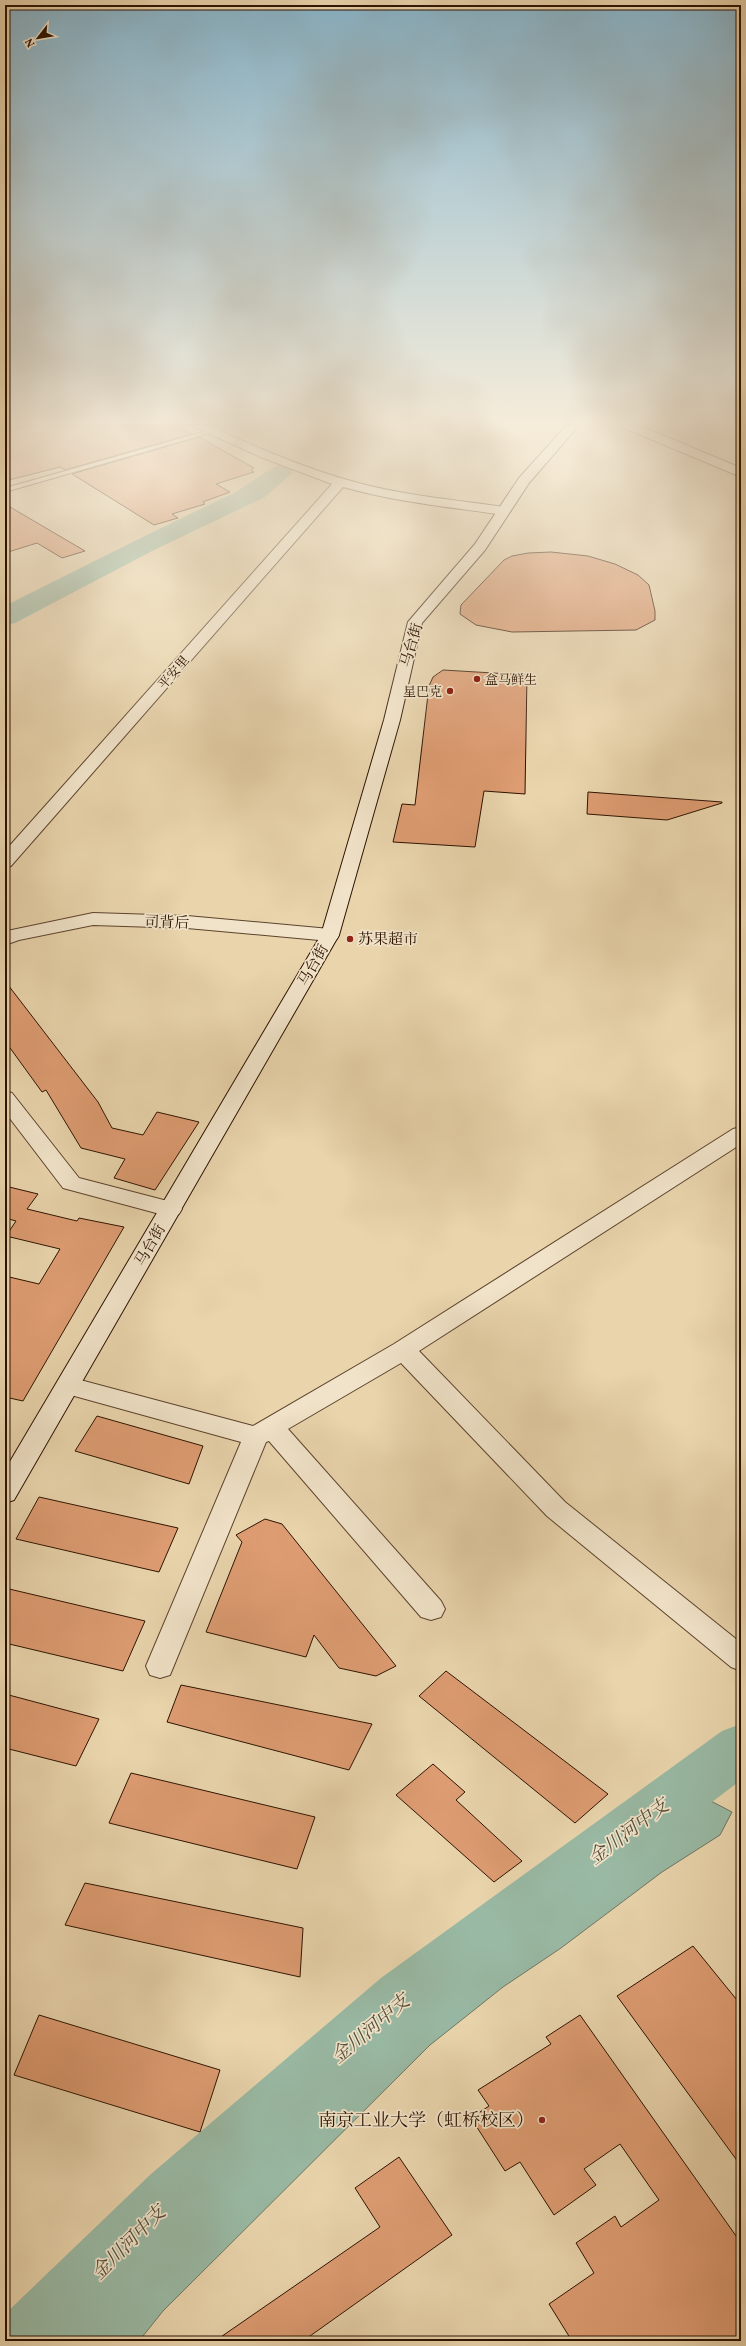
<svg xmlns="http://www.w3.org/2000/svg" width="746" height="2346" viewBox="0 0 746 2346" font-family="Vollkorn,'Noto Serif SC',serif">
<rect width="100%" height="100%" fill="#e9d4ac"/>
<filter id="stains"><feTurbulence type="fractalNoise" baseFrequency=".005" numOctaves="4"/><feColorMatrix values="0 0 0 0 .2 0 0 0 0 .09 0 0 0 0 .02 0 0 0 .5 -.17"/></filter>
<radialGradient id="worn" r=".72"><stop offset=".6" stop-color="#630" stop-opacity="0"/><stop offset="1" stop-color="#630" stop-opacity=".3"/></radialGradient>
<path fill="#99b9a4" stroke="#6e7763" d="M707 1799 732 1812 720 1835 662 1872 561 1948 503 1987 430 2045 163 2311 139 2341H66L373 2045 464 1976 608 1861 687 1809Z"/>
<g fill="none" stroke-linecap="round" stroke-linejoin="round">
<g fill="#99b9a4" fill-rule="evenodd">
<path d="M281 465 289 467 293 472 265 497 154 550 15 623 5 625V606C80 568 156 530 232 494 249 486 265 469 281 465Z"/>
<path d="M741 1724V1780L425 2020 197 2220 76 2341H5V2314L151 2174 381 1978 722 1731Z"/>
</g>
</g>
<g fill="#de9c72" stroke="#2d1301">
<path d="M34 425H173L192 434 65 470 60 467 5 481V431Z"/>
<path d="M199 437 254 468 251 470 254 472 216 484 230 492 203 502 205 504 172 514 178 518 154 525 72 474Z"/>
<path d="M5 504 85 551 62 558 37 543 5 553Z"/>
<path d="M551 552 588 556 615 564 638 575 649 585 655 611V620L636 630 512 632 476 625 460 614 461 605 504 560 512 556 528 553Z"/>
<path d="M443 670 527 675 525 794 484 791 475 847 393 842 402 804 415 805 429 686 433 677Z"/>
<path d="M588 792 722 802V803L667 820 587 814Z"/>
<path d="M5 981 98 1102 112 1128 143 1135 157 1112 199 1122 155 1190 114 1178 125 1159 81 1148 46 1090 42 1092 5 1041Z"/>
<path d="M5 1186 38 1194 27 1209 77 1221 79 1218 124 1227 23 1401 5 1397V1276L39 1284 60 1249 6 1236 16 1221 5 1218Z"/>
<path d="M97 1416 203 1446 189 1484 75 1451Z"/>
<path d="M39 1497 178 1528 159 1572 16 1539Z"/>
<path d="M265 1519 282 1524 396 1666 376 1676 339 1668 314 1635 306 1657 206 1632 242 1542 236 1535Z"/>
<path d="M5 1588 145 1621 123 1671 5 1643Z"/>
<path d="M446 1671 608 1794 575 1823 419 1696Z"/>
<path d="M181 1685 372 1724 349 1770 167 1722Z"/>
<path d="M5 1694 99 1719 76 1766 5 1748Z"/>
<path d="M433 1764 465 1792 456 1800 522 1861 494 1882 396 1795Z"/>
<path d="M131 1773 315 1817 297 1869 109 1823Z"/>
<path d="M85 1883 303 1928 300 1977 65 1925Z"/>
<path d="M693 1946 741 2005V2166L617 1996Z"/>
<path d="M39 2015 220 2070 200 2132 14 2075Z"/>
<path d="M580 2015 741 2243V2341H572L549 2304 594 2273 576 2243 615 2216 621 2227 659 2200 620 2144 584 2169 596 2185 554 2215 520 2162 505 2171 471 2118 489 2106 478 2090 551 2044 546 2037Z"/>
<path d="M399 2157 452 2235 303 2341H215L380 2227 355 2188Z"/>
</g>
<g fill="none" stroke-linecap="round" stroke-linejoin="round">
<g stroke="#5c432c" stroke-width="2">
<path id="lane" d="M228 425H237L5 492V488Z"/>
</g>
<g stroke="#5c432c" stroke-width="2">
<g id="street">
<path d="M190 425H206C257 447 308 470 362 484 409 496 457 500 504 507L511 511 504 515C450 507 396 502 343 487L11 866 5 867V851L332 484 263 458Z"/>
<path d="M93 913 187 916 330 929 337 931 339 935 337 939 330 941 187 928 93 925 19 940 5 945V932L7 931Z"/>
<path d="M5 1091 12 1093 79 1178 179 1204 182 1209 179 1214 171 1217 63 1188 5 1112Z"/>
<path d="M741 1127V1144L419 1351 565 1502 741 1643V1671L731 1667 547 1516 401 1363 288 1429 441 1601 445 1609 441 1617 431 1620 421 1617 269 1441 266 1442 170 1675 160 1678 150 1675 146 1666 241 1442 60 1392 57 1386 60 1380 69 1377 253 1426 394 1344 733 1129Z"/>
</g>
</g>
<g stroke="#2d1301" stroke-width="2">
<g id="secondary">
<path d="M567 425H579L529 483 485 550 422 623 400 720 339 935 14 1500 5 1503V1470L321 935 384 720 408 622 475 544 519 478Z"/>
<path d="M622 425H638L741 468V477L624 428Z"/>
</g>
</g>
<use href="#lane" fill="#f1e3c9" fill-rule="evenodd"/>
<use href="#street" fill="#f1e3c9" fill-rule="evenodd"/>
<use href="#secondary" fill="#f1e3c9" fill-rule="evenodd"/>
</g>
<linearGradient id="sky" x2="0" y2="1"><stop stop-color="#88b6cd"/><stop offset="0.56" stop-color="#f5ecda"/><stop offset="1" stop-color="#f5ecda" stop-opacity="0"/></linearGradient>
<rect width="746" height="753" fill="url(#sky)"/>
<g fill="#8f2418" stroke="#f1e3c9" stroke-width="1.5">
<circle cx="477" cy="679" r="4"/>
<circle cx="450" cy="691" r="4"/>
<circle cx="350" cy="939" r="4"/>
<circle cx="542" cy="2120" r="4"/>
</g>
<g text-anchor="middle" stroke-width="3.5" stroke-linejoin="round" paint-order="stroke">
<g font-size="13" fill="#2d1301" stroke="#f1e3c9">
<text transform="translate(173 672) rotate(-49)" y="5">平安里</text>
</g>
<g font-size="13" fill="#2d1301" stroke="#f1e3c9" text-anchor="start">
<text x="485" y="684">盒马鲜生</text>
<text x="442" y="696" text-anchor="end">星巴克</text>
</g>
<g font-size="15" fill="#2d1301" stroke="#f1e3c9">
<text transform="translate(411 645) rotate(-73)" y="5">马台街</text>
<text transform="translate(167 922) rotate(2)" y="5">司背后</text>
<text transform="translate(313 965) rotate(-60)" y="5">马台街</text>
<text transform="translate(150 1245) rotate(-60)" y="5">马台街</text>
</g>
<g font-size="15" fill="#2d1301" stroke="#f1e3c9" text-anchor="start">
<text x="358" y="944">苏果超市</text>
</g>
<g font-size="18" fill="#2d1301" stroke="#f1e3c9" text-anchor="end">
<text x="534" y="2126">南京工业大学（虹桥校区）</text>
</g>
<g font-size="19" font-style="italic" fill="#534d3a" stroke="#f1e3c9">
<text transform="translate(628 1831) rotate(-37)" y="7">金川河中支</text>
<text transform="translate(370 2028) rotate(-40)" y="7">金川河中支</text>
<text transform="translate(128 2242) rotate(-45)" y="7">金川河中支</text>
</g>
</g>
<rect width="746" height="2346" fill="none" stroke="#e9d4ac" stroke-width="20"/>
<rect x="6" y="6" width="734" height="2334" fill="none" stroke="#2d1301" stroke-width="2"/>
<rect x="10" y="10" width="726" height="2326" fill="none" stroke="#2d1301"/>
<g transform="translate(38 38) rotate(239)" stroke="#f1e3c9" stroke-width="3" paint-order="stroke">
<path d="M0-3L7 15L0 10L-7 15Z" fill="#2d1301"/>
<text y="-6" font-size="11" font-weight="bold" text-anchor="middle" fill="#2d1301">N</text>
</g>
<rect width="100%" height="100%" filter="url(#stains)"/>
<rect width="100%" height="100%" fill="url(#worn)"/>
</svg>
